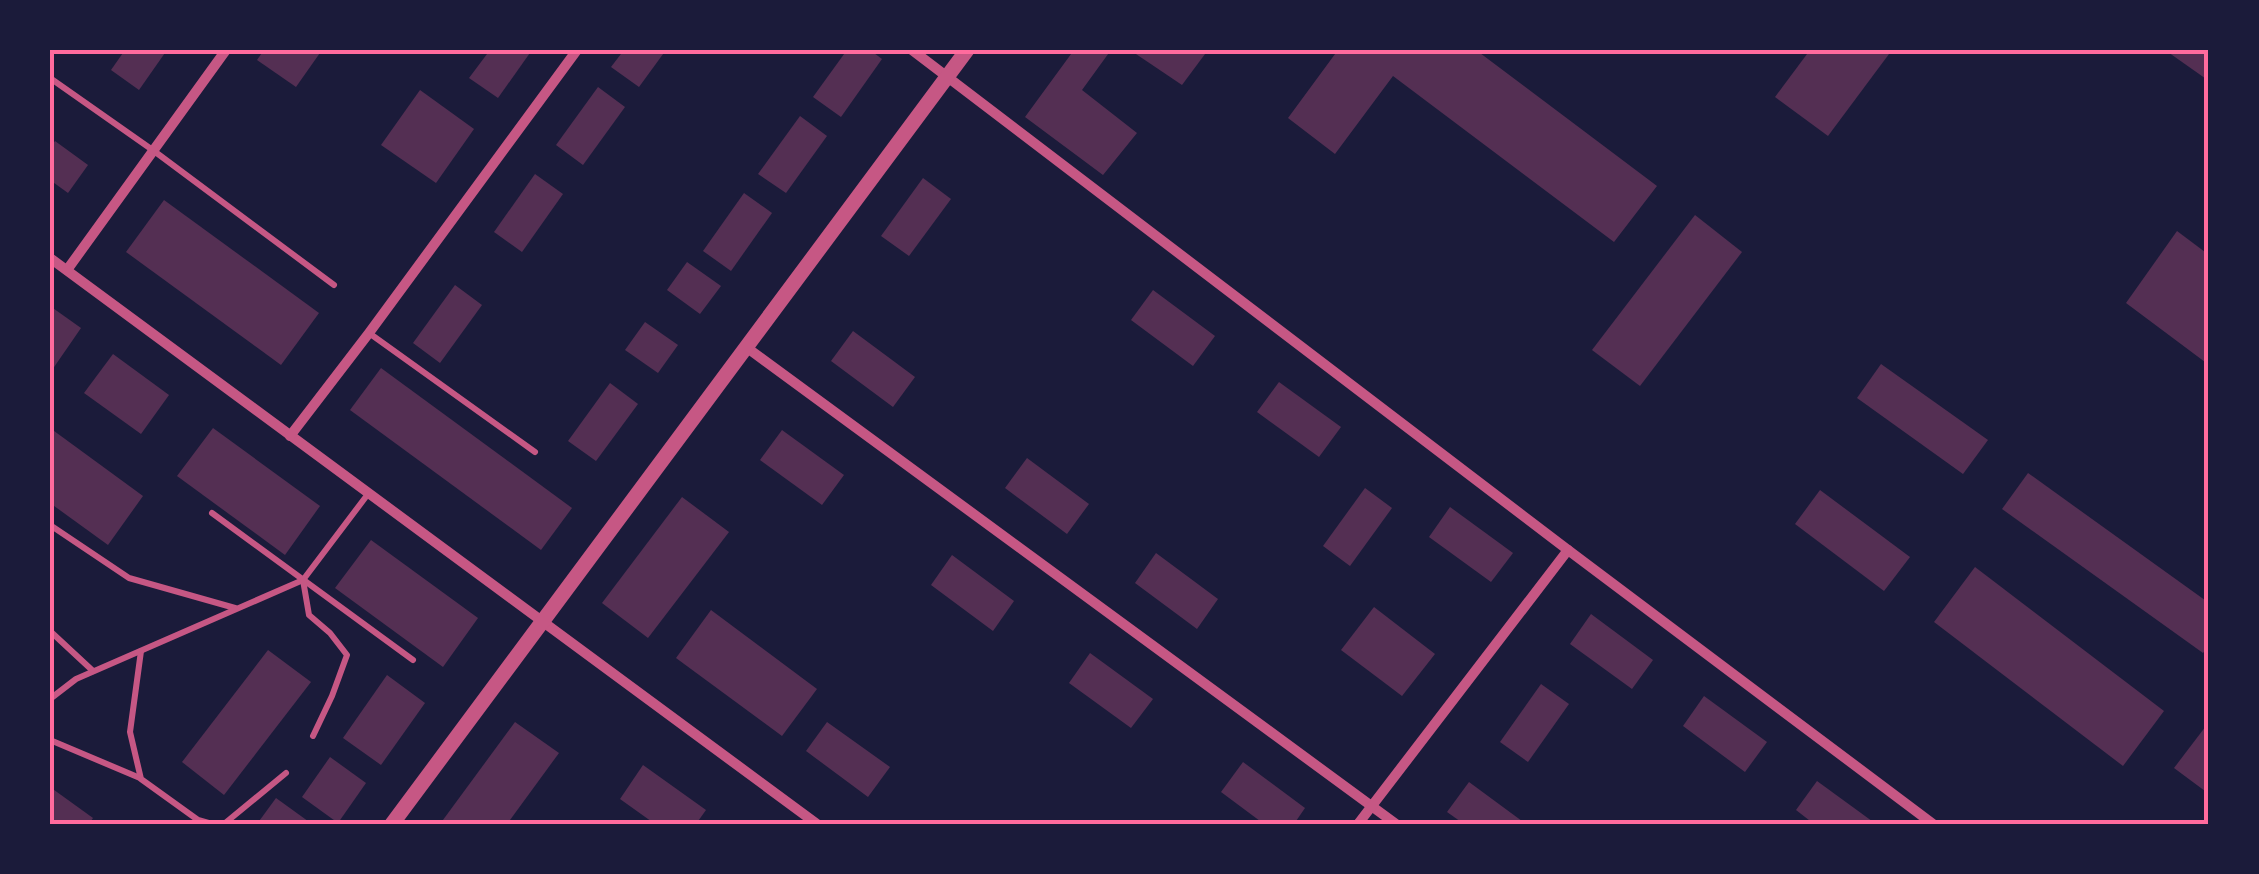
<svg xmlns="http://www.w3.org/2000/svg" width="2259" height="874" viewBox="0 0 2259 874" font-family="'PT Sans',sans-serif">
<rect width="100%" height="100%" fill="#1b1b3a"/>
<g fill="#542f53">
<path d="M125 50H167L139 90 111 70Z"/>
<path d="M264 50H322L296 87 257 60Z"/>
<path d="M490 50H532L498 98 469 78Z"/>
<path d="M624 50H666L639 87 611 67Z"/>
<path d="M847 50H870L882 59 841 117 813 97Z"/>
<path d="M1074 50H1111L1082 90 1137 133 1103 175 1025 117Z"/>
<path d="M1130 50H1208L1182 85Z"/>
<path d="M1338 50H1476L1657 186 1614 242 1393 76 1335 154 1288 118Z"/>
<path d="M1810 50H1892L1828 136 1775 97Z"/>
<path d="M2165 50H2209V81Z"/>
<path d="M598 87 625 107 583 165 556 145Z"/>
<path d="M420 90 474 129 436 183 381 145Z"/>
<path d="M800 116 827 136 786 193 758 174Z"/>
<path d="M55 141 88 165 68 193 50 180V148Z"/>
<path d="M535 174 563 194 522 252 494 232Z"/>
<path d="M923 178 951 199 909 256 881 236Z"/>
<path d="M744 193 772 213 731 271 703 251Z"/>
<path d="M164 200 319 313 281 365 126 252Z"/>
<path d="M1695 215 1742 252 1640 386 1592 350Z"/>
<path d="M2177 231 2209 255V365L2126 303Z"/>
<path d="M687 262 721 286 700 314 667 290Z"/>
<path d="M455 285 482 305 440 363 413 343Z"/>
<path d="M1153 290 1215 336 1193 366 1131 320Z"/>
<path d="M50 306 81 328 50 373Z"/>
<path d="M645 322 678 345 658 373 625 350Z"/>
<path d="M853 331 915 377 893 407 831 361Z"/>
<path d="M113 354 169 395 141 434 84 393Z"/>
<path d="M1881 364 1988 440 1963 474 1857 398Z"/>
<path d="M381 368 572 508 541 550 350 410Z"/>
<path d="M1279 382 1341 427 1319 457 1257 412Z"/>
<path d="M610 383 638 404 596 461 568 441Z"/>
<path d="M50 428 143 496 108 545 50 503Z"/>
<path d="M213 428 320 506 285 555 177 476Z"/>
<path d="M782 430 844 475 822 505 760 460Z"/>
<path d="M1027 458 1089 504 1067 534 1005 488Z"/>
<path d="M2028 473 2209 603V645L2203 653 2002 509Z"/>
<path d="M1365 488 1392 508 1350 566 1323 546Z"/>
<path d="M1820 490 1910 557 1884 591 1795 524Z"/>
<path d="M682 497 729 532 648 638 602 603Z"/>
<path d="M1450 507 1513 553 1491 582 1429 537Z"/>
<path d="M371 540 478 618 443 667 335 588Z"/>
<path d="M1156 553 1218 599 1197 629 1135 583Z"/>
<path d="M952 555 1014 601 993 631 931 585Z"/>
<path d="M1975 567 2164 711 2123 766 1934 622Z"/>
<path d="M1374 607 1435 654 1402 696 1341 650Z"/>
<path d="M711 610 817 689 782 736 676 658Z"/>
<path d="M1591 614 1653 660 1632 689 1570 644Z"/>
<path d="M268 650 311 682 224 795 182 762Z"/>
<path d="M1090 653 1153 699 1131 728 1069 683Z"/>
<path d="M387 675 425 703 381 765 343 738Z"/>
<path d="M1541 684 1569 704 1528 762 1500 742Z"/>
<path d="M1704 696 1767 742 1745 772 1683 726Z"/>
<path d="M515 722 559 753 507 824H440Z"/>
<path d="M827 722 890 767 868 797 806 751Z"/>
<path d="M2209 722V794L2174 768Z"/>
<path d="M330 757 366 783 338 823 302 797Z"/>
<path d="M1243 762 1305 808 1294 824H1264L1221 792Z"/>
<path d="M643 765 706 810 696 824H655L620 799Z"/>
<path d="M1817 781 1876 824H1814L1796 810Z"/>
<path d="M1469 782 1526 824H1464L1447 812Z"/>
<path d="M50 787 93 818 89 824H50Z"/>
<path d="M276 798 312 824H257Z"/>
</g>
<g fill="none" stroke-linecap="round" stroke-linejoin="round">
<g stroke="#c65784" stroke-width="6">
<path d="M50 78 154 151 334 285"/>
<path d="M369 333 535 452"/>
<path d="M212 513 413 660"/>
<path d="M50 525 129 578 235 608"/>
<path d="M50 631 93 671"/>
<path d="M141 651 130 732 141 779 198 820 212 824"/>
<path d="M50 699 76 679 303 580"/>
<path d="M313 736 332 696 347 655 330 633 309 615 303 580 368 494"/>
<path d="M50 740 140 778"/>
<path d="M224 824 286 773"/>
</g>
<g stroke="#c65784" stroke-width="10">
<path d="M912 50 1568 550 1933 824"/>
<path d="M50 258 817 824"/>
<path d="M67 270 226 50"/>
<path d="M746 347 1396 824"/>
<path d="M290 436 369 333 577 50"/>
<path d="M1358 824 1568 550"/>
</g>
<path stroke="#c65784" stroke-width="15" d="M392 824 967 50"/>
</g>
<rect width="2259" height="874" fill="none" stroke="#1b1b3a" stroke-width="105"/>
<rect x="52" y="52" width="2154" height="770" fill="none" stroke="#ff6b9d" stroke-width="4"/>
</svg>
